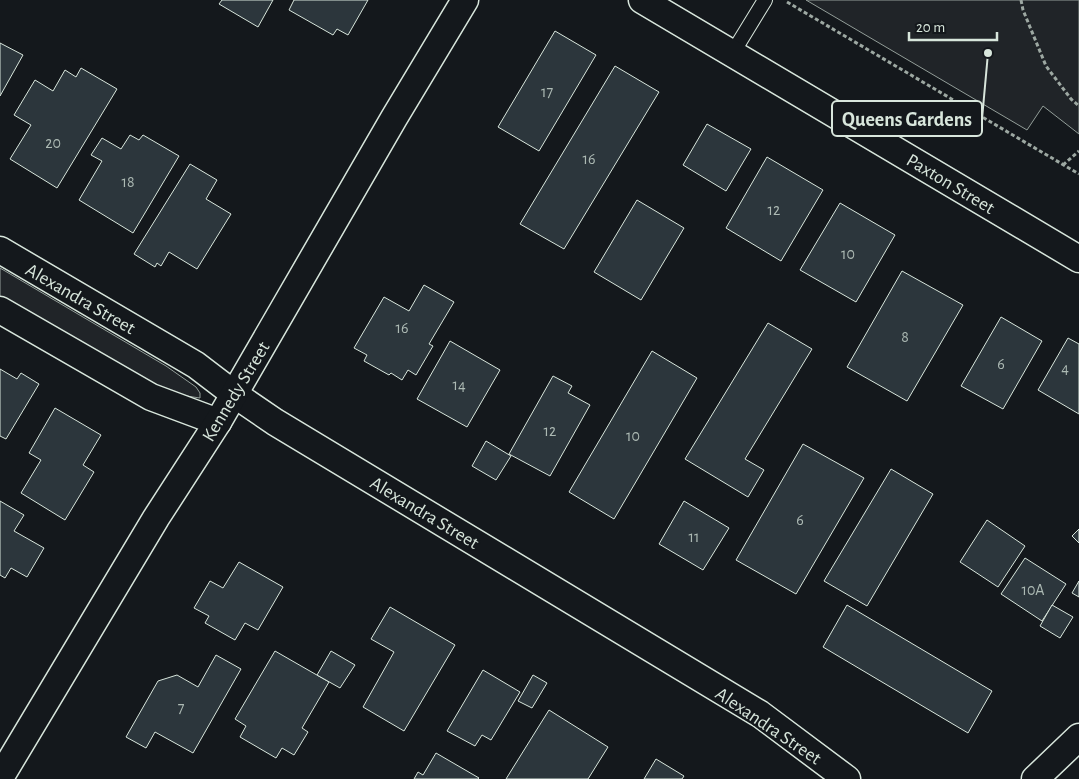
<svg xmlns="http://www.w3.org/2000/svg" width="1079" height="779" viewBox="0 0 1079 779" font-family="'Alegreya Sans',sans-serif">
<rect width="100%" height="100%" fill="#14181c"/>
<g fill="#202428" stroke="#939e99">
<path d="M806 0H1079V134L1043 106 1027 130Z"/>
<path d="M0 268 166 366 196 387 200 393V398L166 393 0 302Z"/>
</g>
<g fill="#2c363c" stroke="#d8e6dc">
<path d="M222 0H273L258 27 219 4Z"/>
<path d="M294 0H368L348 35 337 29 333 35 289 10Z"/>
<path d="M555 31 596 55 539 151 498 127Z"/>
<path d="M0 43 23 55 0 96Z"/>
<path d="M615 66 659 92 564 249 520 224Z"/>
<path d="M81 68 117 89 57 188 10 159 31 125 14 115 35 80 53 91 65 70 76 77Z"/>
<path d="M707 124 751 149 726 191 683 165Z"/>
<path d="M130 135 139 140 143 135 179 156 133 233 79 200 102 161 91 155 102 138 121 149Z"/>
<path d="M767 157 823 190 781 261 726 228Z"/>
<path d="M190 164 217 180 206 199 231 214 197 269 169 252 161 266 157 263 155 267 134 254Z"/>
<path d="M637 200 684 228 641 300 594 272Z"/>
<path d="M840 203 895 235 856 302 800 270Z"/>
<path d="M902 271 963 305 907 401 847 367Z"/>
<path d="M424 285 454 302 429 344 433 346 416 375 408 370 402 380 391 373 389 375 364 361 367 355 354 348 384 297 409 311Z"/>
<path d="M1001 317 1042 341 1003 409 961 386Z"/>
<path d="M768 323 812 349 745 459 764 470 748 497 685 459Z"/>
<path d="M1068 338 1079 344V414L1038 390Z"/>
<path d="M450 341 500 370 467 427 417 399Z"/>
<path d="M652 351 697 378 614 519 569 492Z"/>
<path d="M0 369 17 379 21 373 39 384 6 439 0 436Z"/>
<path d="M553 376 572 386 568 393 590 405 550 476 509 454Z"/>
<path d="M55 408 101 435 83 465 94 472 65 520 21 493 41 460 29 453Z"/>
<path d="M486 441 511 456 496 480 472 466Z"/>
<path d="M803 444 864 478 796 594 736 560Z"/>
<path d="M891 469 933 494 867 606 824 581Z"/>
<path d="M0 501 24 515 14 531 44 548 27 577 11 568 5 578 0 575Z"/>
<path d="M684 501 729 528 703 570 659 544Z"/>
<path d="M987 520 1025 546 998 587 960 562Z"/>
<path d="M1079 529V543L1072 536Z"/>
<path d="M1025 558 1066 584 1042 621 1001 594Z"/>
<path d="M239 562 283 587 258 630 245 623 235 640 205 623 209 616 194 608 210 581 223 588Z"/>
<path d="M1079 581V597L1072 593Z"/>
<path d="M847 605 992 691 968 733 823 647Z"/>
<path d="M1052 605 1073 617 1060 638 1040 626Z"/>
<path d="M390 607 455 645 404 731 363 707 394 652 371 639Z"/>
<path d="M275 651 329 682 302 728 308 732 294 755 282 748 276 758 240 737 246 726 235 719Z"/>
<path d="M331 651 355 665 340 688 317 675Z"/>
<path d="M216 655 241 669 193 753 155 732 146 748 126 737 158 681 177 675 198 687Z"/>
<path d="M483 670 520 692 491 740 482 735 475 746 447 731Z"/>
<path d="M533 675 547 683 532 708 518 701Z"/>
<path d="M549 710 608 747 588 779H506Z"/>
<path d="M436 753 479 778 478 779H414L418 772 423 775Z"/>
<path d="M656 759 684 776 682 779H644Z"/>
</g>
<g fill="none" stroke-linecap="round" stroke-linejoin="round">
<g stroke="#d8e6dc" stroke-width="16">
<path id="service" d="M732 54 765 0"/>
</g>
<g stroke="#d8e6dc" stroke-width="29">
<g id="minor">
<path d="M642 0 1079 259"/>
<path d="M0 250 196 365 234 394 275 422 760 714 847 779"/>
<path d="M0 310 151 397 218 422"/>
<path d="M0 778 156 518 218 422 394 118 465 0"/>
<path d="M1035 779 1079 737"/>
</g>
</g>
<g stroke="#9da8a2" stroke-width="3" stroke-dasharray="4 2.5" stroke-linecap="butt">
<path d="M1021 0 1023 10 1046 66 1071 99 1079 106"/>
<path d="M787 2 1079 174"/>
<path d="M1063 165 1079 151"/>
</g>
<use href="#service" stroke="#14181c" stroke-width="14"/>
<use href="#minor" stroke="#14181c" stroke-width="26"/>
</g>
<g text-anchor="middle" stroke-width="4" stroke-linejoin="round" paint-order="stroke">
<g font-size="16" fill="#adbab4">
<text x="547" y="97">17</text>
<text x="53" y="148">20</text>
<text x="589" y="164">16</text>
<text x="128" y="187">18</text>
<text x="774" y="215">12</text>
<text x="848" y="259">10</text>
<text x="402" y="333">16</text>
<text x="905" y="342">8</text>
<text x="1001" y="369">6</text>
<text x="1065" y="373">4</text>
<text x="459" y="390">14</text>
<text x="550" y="436">12</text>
<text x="633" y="441">10</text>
<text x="800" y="525">6</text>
<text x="694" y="542">11</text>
<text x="1033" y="595">10A</text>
<text x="181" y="713">7</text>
</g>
<g font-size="19" fill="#d8e6dc" stroke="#14181c">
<text transform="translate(951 183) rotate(31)" y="7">Paxton Street</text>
<text transform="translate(81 298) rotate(30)" y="7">Alexandra Street</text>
<text transform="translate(235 391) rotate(-59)" y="7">Kennedy Street</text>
<text transform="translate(425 512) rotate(31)" y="7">Alexandra Street</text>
<text transform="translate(769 725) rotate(34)" y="7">Alexandra Street</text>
</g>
</g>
<path fill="none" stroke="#d8e6dc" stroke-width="2" d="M988 53L982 119"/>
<circle fill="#d8e6dc" stroke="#14181c" stroke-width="2" cx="988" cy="53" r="5"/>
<rect fill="#14181c" stroke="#d8e6dc" stroke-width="2" x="832" y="101" width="150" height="35" rx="5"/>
<g font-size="20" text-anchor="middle" font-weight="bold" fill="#d8e6dc">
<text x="907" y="126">Queens Gardens</text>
</g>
<path d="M909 32v8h88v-8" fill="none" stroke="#d8e6dc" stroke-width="2.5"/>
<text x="916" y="32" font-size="15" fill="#d8e6dc" stroke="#14181c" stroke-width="4" paint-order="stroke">20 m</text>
</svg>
